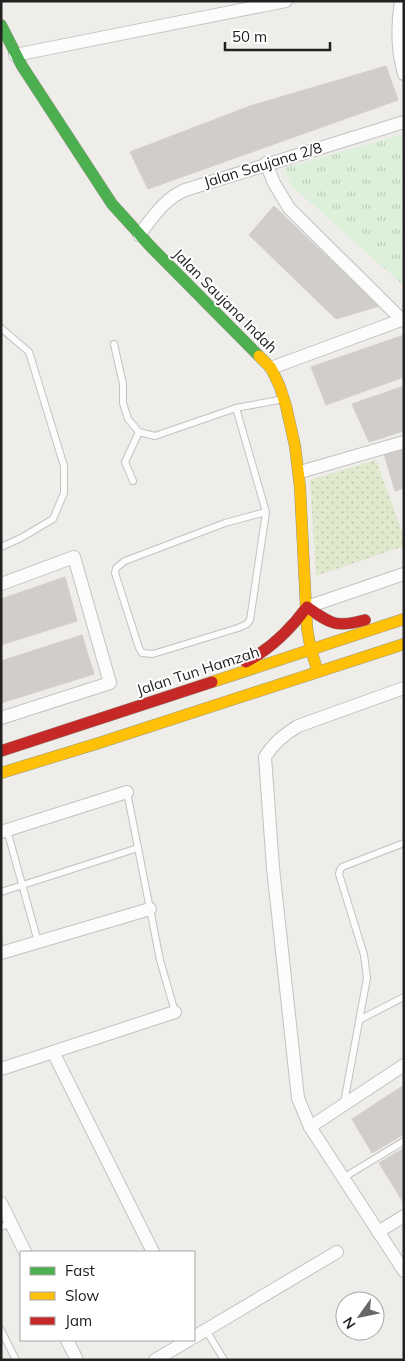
<svg xmlns="http://www.w3.org/2000/svg" width="405" height="1361" viewBox="0 0 405 1361" font-family="Mulish,sans-serif">
<defs>
<pattern id="grass-dots" width="8" height="8" patternUnits="userSpaceOnUse" patternTransform="scale(1.25)"><rect width="8" height="8" fill="#e0e8cd"/><path d="M2 2h.1M6 6h.1" fill="none" stroke="#c0c7b0" stroke-width="1.8" stroke-linecap="round"/></pattern>
<pattern id="park-tufts" width="24" height="20" patternUnits="userSpaceOnUse" patternTransform="scale(1.25)"><rect width="24" height="20" fill="#ddf1da"/><path d="M3 7l-1-3M5 7V3M7 7l1-3M15 17l-1-3M17 17v-4M19 17l1-3" fill="none" stroke="#bdcebb"/></pattern>
</defs>
<rect width="100%" height="100%" fill="#efedea"/>
<path fill="url(#grass-dots)" d="M376 460 404 537V546L316 576 310 480Z"/>
<path fill="url(#park-tufts)" d="M404 134V286L291 185 284 168Z"/>
<g fill="#d0cdcb" stroke="#d2cecc">
<path d="M386 66 398 100 148 189 130 152 250 106Z"/>
<path d="M274 206 379 306 336 319 249 235Z"/>
<path d="M404 335V377L326 405 311 367Z"/>
<path d="M404 386V431L369 442 352 404Z"/>
<path d="M404 447V488L395 491 384 454Z"/>
<path d="M65 577 77 621 1 645V599Z"/>
<path d="M82 635 94 674 1 703V661Z"/>
<path d="M404 1085V1134L372 1153 352 1119Z"/>
<path d="M404 1148V1202H403L379 1163Z"/>
</g>
<g fill="none" stroke-linecap="round" stroke-linejoin="round">
<g stroke="#c2c2c0" stroke-width="8">
<g id="lane">
<path d="M1 328 29 352 64 466V493L53 519 21 538 1 547"/>
<path d="M114 344 123 384V403L128 419 139 432 155 436 236 408 284 399"/>
<path d="M236 408 266 512 250 620 247 624 238 628 153 654 142 653 139 648 115 573 116 568 125 561 225 523 266 512"/>
<path d="M133 481 125 462 139 432"/>
<path d="M127 792 160 960 175 1012"/>
<path d="M7 830 38 942"/>
<path d="M1 892 138 848"/>
<path d="M361 1019 404 997"/>
<path d="M344 1103 367 978 364 955 339 874 340 870 342 867 404 843"/>
<path d="M343 1178 404 1141"/>
<path d="M1 1227 11 1223"/>
<path d="M1 1330 16 1360"/>
<path d="M206 1330 224 1360"/>
</g>
</g>
<g stroke="#c2c2c0" stroke-width="14">
<g id="street">
<path d="M401 1C397 26 397 50 404 74"/>
<path d="M15 55 286 1"/>
<path d="M266 163 274 183 289 208 402 320"/>
<path d="M139 235C153 217 164 199 185 190L404 122"/>
<path d="M271 368 404 319"/>
<path d="M300 472 404 442"/>
<path d="M1 584 74 557 110 683 1 718"/>
<path d="M307 607 404 574"/>
<path d="M404 688 298 726C285 734 273 743 265 757L273 868 298 1098 310 1127 404 1271"/>
<path d="M1 832 127 792"/>
<path d="M1 953 150 909"/>
<path d="M53 1052 153 1252"/>
<path d="M1 1069 175 1012"/>
<path d="M310 1127 404 1065"/>
<path d="M1 1203 25 1252"/>
<path d="M378 1232 404 1216"/>
<path d="M194 1337 337 1252"/>
<path d="M67 1340 77 1360"/>
<path d="M155 1360 189 1340"/>
</g>
</g>
<g stroke="#989684" stroke-width="12">
<path id="fast" d="M1 25 22 66 112 204 151 247 259 356"/>
</g>
<g stroke="#989684" stroke-width="12">
<g id="slow">
<path d="M259 356 271 368 280 387 286 406 295 446 300 487 307 628 311 650 318 672"/>
<path d="M212 682 404 619"/>
<path d="M1 773 99 743 404 644"/>
</g>
</g>
<g stroke="#989684" stroke-width="12">
<g id="jam">
<path d="M246 662C272 648 290 630 307 607 331 624 336 628 365 620"/>
<path d="M1 751 212 682"/>
</g>
</g>
<use href="#lane" stroke="#fdfcfc" stroke-width="6"/>
<use href="#street" stroke="#fdfcfc" stroke-width="12"/>
<use href="#fast" stroke="#4caf50" stroke-width="11"/>
<use href="#slow" stroke="#ffc107" stroke-width="11"/>
<use href="#jam" stroke="#c62828" stroke-width="11"/>
</g>
<g text-anchor="middle" stroke-width="4" stroke-linejoin="round" paint-order="stroke">
<g font-size="15" fill="#212121" stroke="#fff">
<text transform="translate(263 165) rotate(-17)" y="5">Jalan Saujana 2/8</text>
<text transform="translate(225 301) rotate(45)" y="5">Jalan Saujana Indah</text>
<text transform="translate(198 671) rotate(-18)" y="5">Jalan Tun Hamzah</text>
</g>
</g>
<rect width="405" height="1361" fill="none" stroke="#212121" stroke-width="5"/>
<rect x="20" y="1251" width="175" height="90" fill="#ffffff" stroke="#a6a6a6"/>
<rect x="30" y="1267" width="25" height="8" fill="#4caf50" stroke="#a6a6a6"/>
<text x="65" y="1276" font-size="15" fill="#212121">Fast</text>
<rect x="30" y="1292" width="25" height="8" fill="#ffc107" stroke="#a6a6a6"/>
<text x="65" y="1301" font-size="15" fill="#212121">Slow</text>
<rect x="30" y="1317" width="25" height="8" fill="#c62828" stroke="#a6a6a6"/>
<text x="65" y="1326" font-size="15" fill="#212121">Jam</text>
<g transform="translate(360 1316) rotate(237)"><circle r="24" fill="#ffffff" stroke="#a6a6a6"/>
<path d="M0-4L9 19L0 12L-9 19Z" fill="#696867"/>
<text y="-8" font-size="14" font-weight="bold" text-anchor="middle" fill="#212121">N</text>
</g>
<path d="M225 42v8h105v-8" fill="none" stroke="#212121" stroke-width="2.5"/>
<text x="232" y="42" font-size="15" fill="#212121" stroke="#ffffff" stroke-width="4" paint-order="stroke">50 m</text>
</svg>
